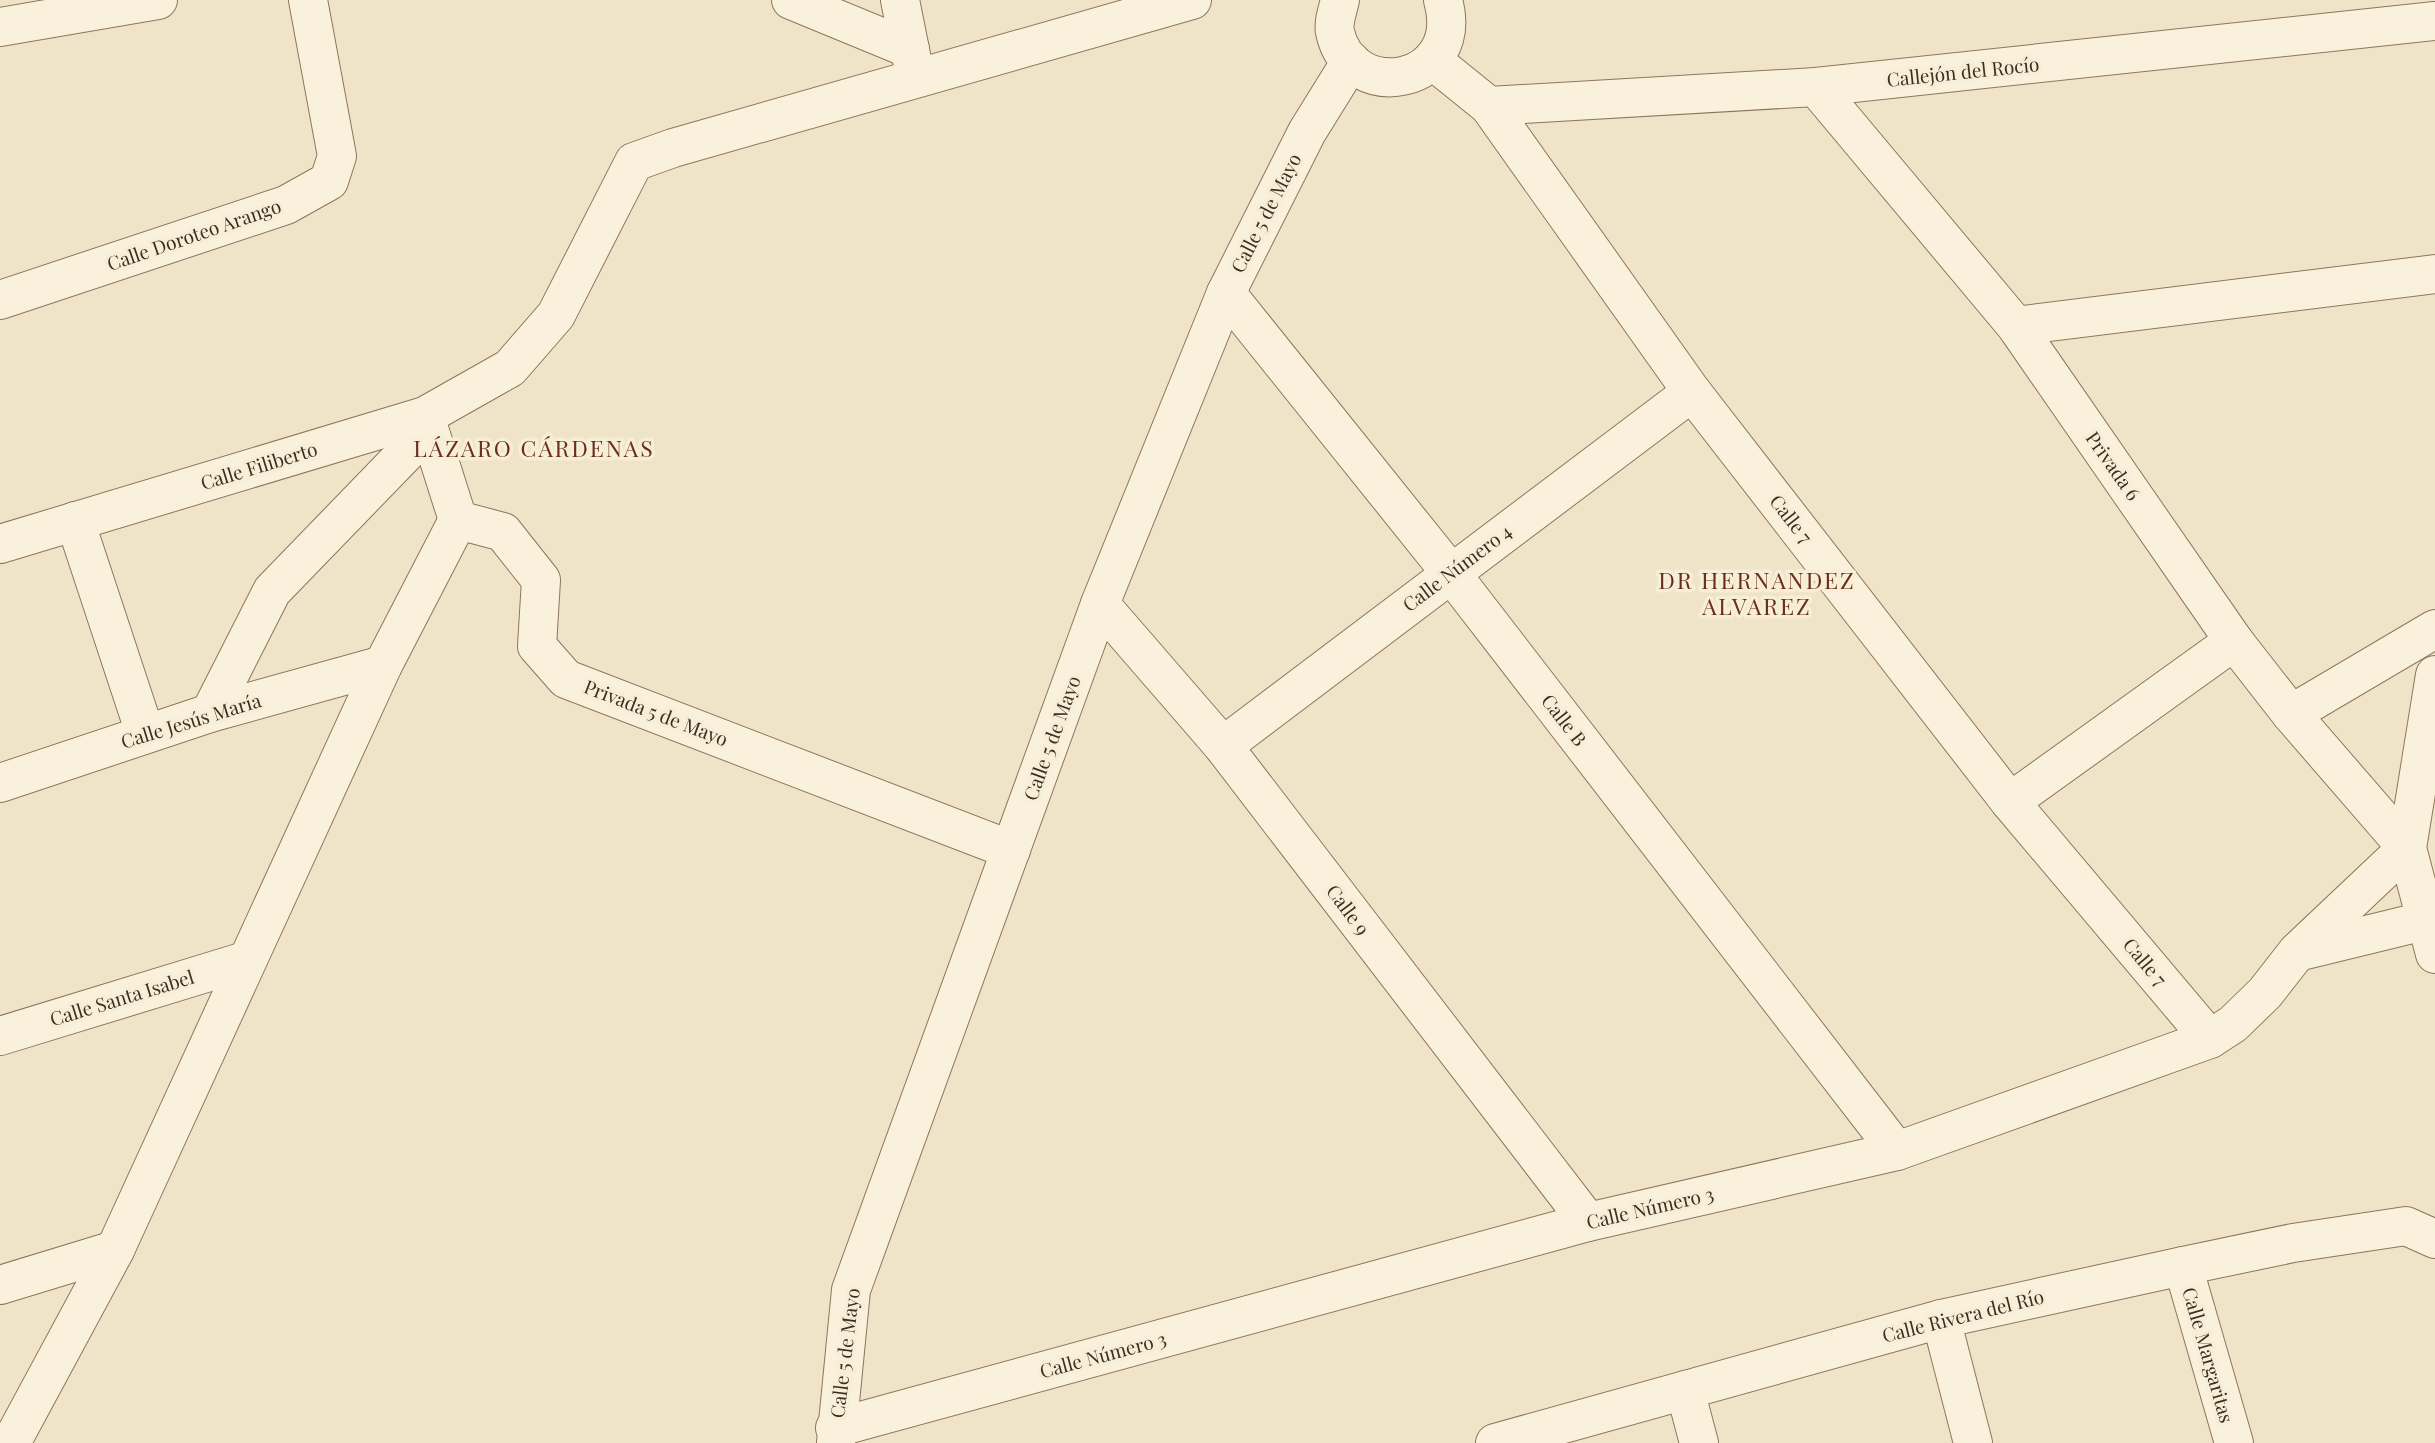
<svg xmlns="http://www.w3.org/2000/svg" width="2435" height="1443" viewBox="0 0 2435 1443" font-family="'Playfair Display',serif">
<rect width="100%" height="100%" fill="#f0e4c8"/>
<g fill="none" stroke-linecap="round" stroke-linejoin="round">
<g stroke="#8d765c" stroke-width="40">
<g id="minor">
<path d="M791 0 910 49"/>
<path d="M900 0 914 70"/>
<path d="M1340 0C1338 9 1333 22 1335 32 1351 106 1467 85 1443 0"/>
<path d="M0 27 158 0"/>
<path d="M1432 60 1489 106 1692 392 2010 802 2210 1039"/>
<path d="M1816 87 2016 326 2234 641 2291 714 2407 848 2298 951"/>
<path d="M1489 106 1816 87 2435 21"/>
<path d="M1226 293 1450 572 1897 1151"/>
<path d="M0 300 286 205 329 181 337 156 308 0"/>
<path d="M2016 326 2435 274"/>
<path d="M425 416 458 520 503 532 541 580 537 646 566 679 1011 850"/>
<path d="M75 521 145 733"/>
<path d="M0 544 425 416 510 368 556 315 634 162 673 148 1192 0"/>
<path d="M1100 604 1223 746 1588 1222"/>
<path d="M2435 675 2407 848 2435 954"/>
<path d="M210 713 272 591 427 431"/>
<path d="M2291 714 2435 629"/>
<path d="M1223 746 1692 392"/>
<path d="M0 783 210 713 383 665"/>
<path d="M2010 802 2234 641"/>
<path d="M0 1036 245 961"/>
<path d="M2183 1266 2234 1443"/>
<path d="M0 1285 115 1250"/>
<path d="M1941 1319 1973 1443"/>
<path d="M1685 1390 1699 1443"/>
<path d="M835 1428 1588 1222 1897 1151 2210 1039 2233 1024 2265 993 2297 952 2428 920"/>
<path d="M11 1443 115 1250 383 665 458 520"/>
<path d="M836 1443 851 1290 1100 604 1226 293 1307 132 1351 61"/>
<path d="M1495 1443 1941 1319 2183 1266 2293 1243 2406 1226 2435 1239"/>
</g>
</g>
<use href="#minor" stroke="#faf1dc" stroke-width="38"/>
</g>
<g text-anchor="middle" stroke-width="7" stroke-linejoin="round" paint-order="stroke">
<g font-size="19" fill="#3d2e20" stroke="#f7eed8">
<text transform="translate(1963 72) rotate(-6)" y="7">Callejón del Rocío</text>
<text transform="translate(1266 213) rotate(-63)" y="7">Calle 5 de Mayo</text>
<text transform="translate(194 235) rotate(-19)" y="7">Calle Doroteo Arango</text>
<text transform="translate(259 466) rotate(-17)" y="7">Calle Filiberto</text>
<text transform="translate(2113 466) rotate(55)" y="7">Privada 6</text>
<text transform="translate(1791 519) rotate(52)" y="7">Calle 7</text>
<text transform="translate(1457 568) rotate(-37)" y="7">Calle Número 4</text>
<text transform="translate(656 713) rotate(21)" y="7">Privada 5 de Mayo</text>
<text transform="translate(1564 720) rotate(52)" y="7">Calle B</text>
<text transform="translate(191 721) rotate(-17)" y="7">Calle Jesús María</text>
<text transform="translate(1052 738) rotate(-70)" y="7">Calle 5 de Mayo</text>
<text transform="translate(1348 910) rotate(53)" y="7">Calle 9</text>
<text transform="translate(2145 962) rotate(50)" y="7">Calle 7</text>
<text transform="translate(122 998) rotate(-17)" y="7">Calle Santa Isabel</text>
<text transform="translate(1650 1208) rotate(-13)" y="7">Calle Número 3</text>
<text transform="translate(1963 1316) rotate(-14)" y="7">Calle Rivera del Río</text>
<text transform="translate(845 1353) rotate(-83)" y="7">Calle 5 de Mayo</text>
<text transform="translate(1103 1355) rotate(-15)" y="7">Calle Número 3</text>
<text transform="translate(2208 1355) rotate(74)" y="7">Calle Margaritas</text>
</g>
<g font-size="23" letter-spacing="2" fill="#6b2e1e" stroke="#f7eed8">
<text x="534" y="457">LÁZARO CÁRDENAS</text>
<text x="1757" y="589">DR HERNANDEZ<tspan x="1757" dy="26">ALVAREZ</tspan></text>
</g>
</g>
</svg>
